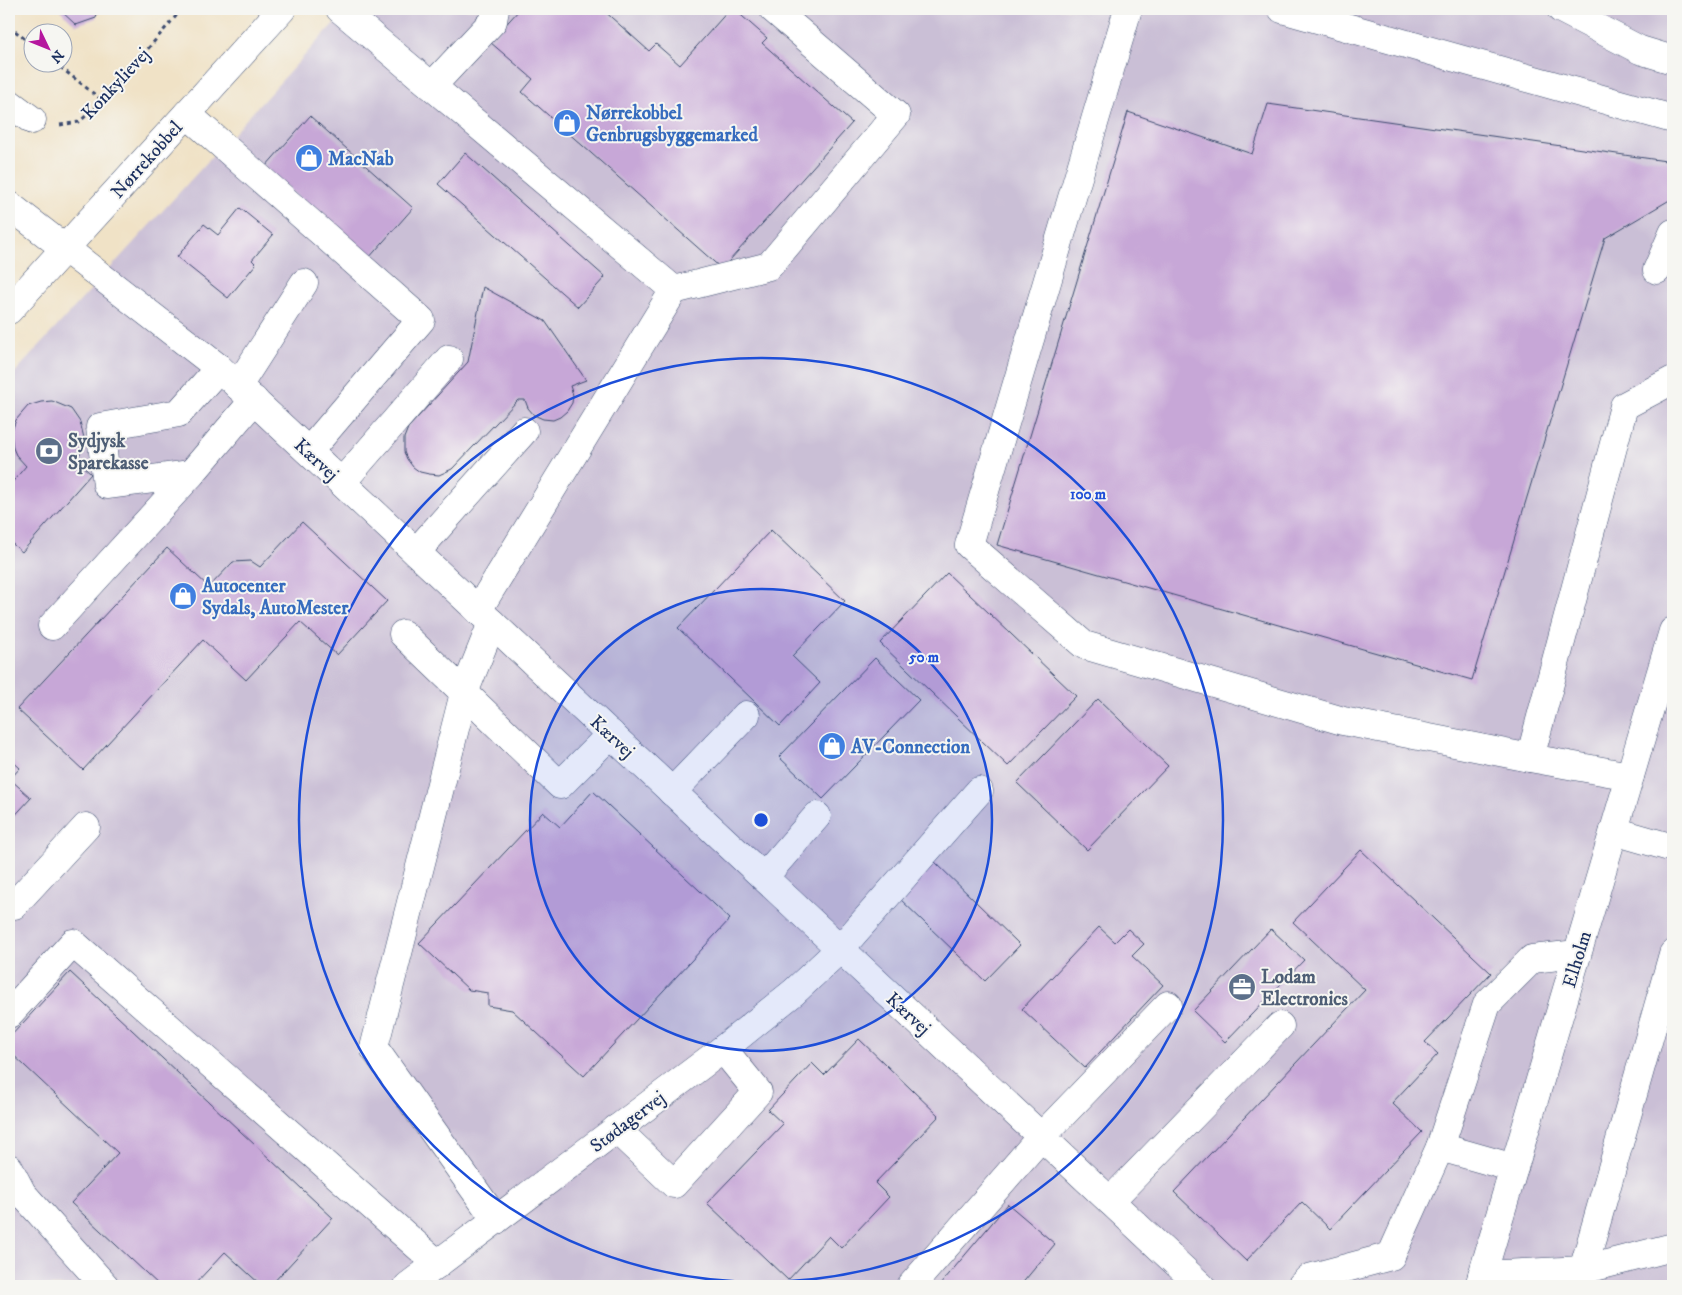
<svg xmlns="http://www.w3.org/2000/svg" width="1682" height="1295" viewBox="0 0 1682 1295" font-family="'IM FELL DW Pica',serif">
<rect width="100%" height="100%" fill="#f6f6f2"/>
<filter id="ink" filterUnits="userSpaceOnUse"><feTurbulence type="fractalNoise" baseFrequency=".02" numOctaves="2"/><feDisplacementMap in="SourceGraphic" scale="10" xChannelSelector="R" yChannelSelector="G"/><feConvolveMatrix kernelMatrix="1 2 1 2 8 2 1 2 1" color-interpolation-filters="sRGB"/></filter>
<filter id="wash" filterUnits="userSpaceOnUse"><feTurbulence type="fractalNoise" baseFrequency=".0096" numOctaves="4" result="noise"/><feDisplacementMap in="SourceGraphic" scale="20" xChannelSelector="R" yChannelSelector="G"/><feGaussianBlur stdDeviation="1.12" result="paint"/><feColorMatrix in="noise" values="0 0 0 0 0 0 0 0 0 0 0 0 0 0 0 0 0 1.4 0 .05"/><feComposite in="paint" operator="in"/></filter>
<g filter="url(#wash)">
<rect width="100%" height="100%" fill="#f0e2c6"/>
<path fill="#cabfd6" d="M347 9H1673V1286H9V379Z"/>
<g id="blocks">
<g fill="#c7a7d7">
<path d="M60 9H98L96 18 76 25 60 10Z"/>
<path d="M520 9H602L649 51 656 44 680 65 730 9H734L767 38 762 43 852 123 722 269 522 92 533 79 490 42Z"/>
<path d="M1268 104 1673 162V198L1605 238 1472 680 997 545 1128 112 1252 154Z"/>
<path d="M310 116 413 208 368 259 265 167Z"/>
<path d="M465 153 605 277 578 307 438 184Z"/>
<path d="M240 208 273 235 252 260 256 264 228 298 177 257 204 224 218 235Z"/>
<path d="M483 287 545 321 586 380 570 386 573 395 572 403 567 411 560 417 553 420 543 419 534 415 528 408 525 400H518L452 469 439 475 429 474 420 472 413 467 407 459 404 452V438L408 428 468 362Z"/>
<path d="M52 401 71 409 80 422 84 438 81 452 76 460 91 474 22 552 9 541V486L26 466 16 455 13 448 11 433 16 420 28 406 41 402Z"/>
<path d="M302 522 387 601 337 655 300 622 246 680 203 640 83 770 17 709 167 548 209 587 233 562 251 561 260 567Z"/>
<path d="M771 530 845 601 792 656 820 683 780 726 678 628Z"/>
<path d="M947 573 1076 696 1008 766 880 643Z"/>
<path d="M875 658 919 700 823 799 779 757Z"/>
<path d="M1098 699 1168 766 1087 850 1017 783Z"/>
<path d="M9 758 20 768 10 779 31 798 9 822Z"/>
<path d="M593 791 730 919 584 1076 512 1010 488 1006V993L469 990 419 943 543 812 560 827Z"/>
<path d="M1361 850 1491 973 1425 1042 1438 1054 1392 1103 1422 1132 1330 1229 1302 1202 1246 1261 1174 1192 1365 990 1293 922Z"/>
<path d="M932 859 1020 945 985 981 897 896Z"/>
<path d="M1099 927 1115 942 1128 929 1144 944 1132 956 1163 985 1085 1068 1022 1009Z"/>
<path d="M1271 929 1304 960 1225 1042 1193 1011Z"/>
<path d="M70 972 333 1218 270 1286H262L225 1252 193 1286H160L71 1203 118 1153 9 1051V1038Z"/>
<path d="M859 1039 939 1116 875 1183 889 1197 841 1248 829 1236 788 1280 707 1203 783 1124 768 1110 812 1063 824 1075Z"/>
<path d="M1008 1204 1055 1244 1020 1286H939Z"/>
</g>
</g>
</g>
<g filter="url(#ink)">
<use href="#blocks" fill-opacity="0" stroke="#3b4a6e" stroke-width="1"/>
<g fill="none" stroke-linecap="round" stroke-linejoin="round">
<g stroke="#3b4a6e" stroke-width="29">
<g id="minor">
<path d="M340 9 674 290"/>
<path d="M1128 9 969 545 1084 645 1343 721 1530 758"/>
<path d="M1282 9 1673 119"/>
<path d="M1561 9 1640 50 1673 60"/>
<path d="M432 86 493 21 495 9"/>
<path d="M9 103 32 120"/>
<path d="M187 114 421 320 309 451"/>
<path d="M9 205 219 368 1201 1286"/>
<path d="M1657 270 1673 233"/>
<path d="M9 310 282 9"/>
<path d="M238 386 304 283"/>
<path d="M191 474 107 485 100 427 179 413 219 368"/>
<path d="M342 482 449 359"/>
<path d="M416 552 524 431"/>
<path d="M478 610 674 290 769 266 896 115 773 9"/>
<path d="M492 623 464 693 374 1048 496 1220"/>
<path d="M52 626 191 474 254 400"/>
<path d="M403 634 560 785 611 734"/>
<path d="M1630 776 1530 758 1624 406 1673 380"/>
<path d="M672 792 746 715"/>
<path d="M1614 831 1673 848"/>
<path d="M764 877 817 816"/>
<path d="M9 900 14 905 86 827"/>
<path d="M9 1014 73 943 438 1264"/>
<path d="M616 1129 674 1184 758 1092 723 1049"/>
<path d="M9 1168 22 1193 105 1286"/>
<path d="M1514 1168 1440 1147 1487 1004 1532 959 1577 954"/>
<path d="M1110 1201 1280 1026"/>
<path d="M1583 1270 1673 954"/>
<path d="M1482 1275 1583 1270 1673 1247"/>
<path d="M408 1286 723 1049 794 992 840 949 979 791"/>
<path d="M911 1286 1041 1137 1168 1005"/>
<path d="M1301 1286 1309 1278 1391 1256 1440 1147"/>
<path d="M1479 1286 1673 631"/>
</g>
</g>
<g stroke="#3b4a6e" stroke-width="3" stroke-dasharray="4 4" stroke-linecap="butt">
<path d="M9 26 32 45"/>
<path d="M54 62 103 101"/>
<path d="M60 125 79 122 103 101 182 9"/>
</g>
<use href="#minor" stroke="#fff" stroke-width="28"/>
</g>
</g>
<circle cx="761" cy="820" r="231" fill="#1d4ed8" fill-opacity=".12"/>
<g fill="none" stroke="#1d4ed8" stroke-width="2.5">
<circle cx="761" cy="820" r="231"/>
<circle cx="761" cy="820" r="462"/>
</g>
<defs>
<g id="shop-disc" transform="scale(1.4375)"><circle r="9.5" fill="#3f7fe0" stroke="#f6f6f2"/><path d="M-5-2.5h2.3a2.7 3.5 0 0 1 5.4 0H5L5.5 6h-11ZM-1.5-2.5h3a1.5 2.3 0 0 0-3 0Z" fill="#fff"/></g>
<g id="bank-disc" transform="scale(1.4375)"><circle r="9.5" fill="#5c6f8a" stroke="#f6f6f2"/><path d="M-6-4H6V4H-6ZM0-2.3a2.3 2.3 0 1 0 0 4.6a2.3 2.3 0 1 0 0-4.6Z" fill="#fff"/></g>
<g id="office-disc" transform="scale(1.4375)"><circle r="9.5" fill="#5c6f8a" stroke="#f6f6f2"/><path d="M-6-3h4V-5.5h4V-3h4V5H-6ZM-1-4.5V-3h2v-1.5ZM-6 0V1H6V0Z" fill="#fff"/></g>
</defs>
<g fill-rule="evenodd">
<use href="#shop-disc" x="567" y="123"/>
<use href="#shop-disc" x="309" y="158"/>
<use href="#bank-disc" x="49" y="451"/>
<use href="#shop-disc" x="183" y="596"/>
<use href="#shop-disc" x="832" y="746"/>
<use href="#office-disc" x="1242" y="987"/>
</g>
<g text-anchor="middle" stroke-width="4" stroke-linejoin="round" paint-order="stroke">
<g font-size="19" fill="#1b2f5e" stroke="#f6f6f2">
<text transform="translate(115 83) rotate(-47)" y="7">Konkylievej</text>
<text transform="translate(146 159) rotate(-48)" y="7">Nørrekobbel</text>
<text transform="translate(317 459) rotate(43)" y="7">Kærvej</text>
<text transform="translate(613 736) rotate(43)" y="7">Kærvej</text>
<text transform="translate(1576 959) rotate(-73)" y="7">Elholm</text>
<text transform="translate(909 1013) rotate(43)" y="7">Kærvej</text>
<text transform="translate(627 1121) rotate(-37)" y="7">Stødagervej</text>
</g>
<g font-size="19" font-weight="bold" fill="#366cbe" stroke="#f6f6f2" text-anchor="start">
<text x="586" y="119">Nørrekobbel<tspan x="586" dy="22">Genbrugsbyggemarked</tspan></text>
<text x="328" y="165">MacNab</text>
<text x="202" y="592">Autocenter<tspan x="202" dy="22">Sydals, AutoMester</tspan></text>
<text x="851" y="753">AV-Connection</text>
</g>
<g font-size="19" font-weight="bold" fill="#4e5e75" stroke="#f6f6f2" text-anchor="start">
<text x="68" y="447">Sydjysk<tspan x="68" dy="22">Sparekasse</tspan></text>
<text x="1261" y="983">Lodam<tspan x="1261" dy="22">Electronics</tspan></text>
</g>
</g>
<circle cx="761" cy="820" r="8" fill="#1d4ed8" stroke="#f6f6f2" stroke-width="2.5"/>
<g font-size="15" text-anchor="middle" font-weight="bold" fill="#1d4ed8" stroke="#f6f6f2" stroke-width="4" stroke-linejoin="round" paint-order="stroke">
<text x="1088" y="499">100 m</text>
<text x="924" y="662">50 m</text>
</g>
<rect width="1682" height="1295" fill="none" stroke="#f6f6f2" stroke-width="30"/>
<g transform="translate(48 48) rotate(133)"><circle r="24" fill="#f6f6f2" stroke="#9ea6b7"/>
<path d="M0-4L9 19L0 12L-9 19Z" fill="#b5179e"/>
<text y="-8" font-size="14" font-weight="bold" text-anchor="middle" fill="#1b2f5e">N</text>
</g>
</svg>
